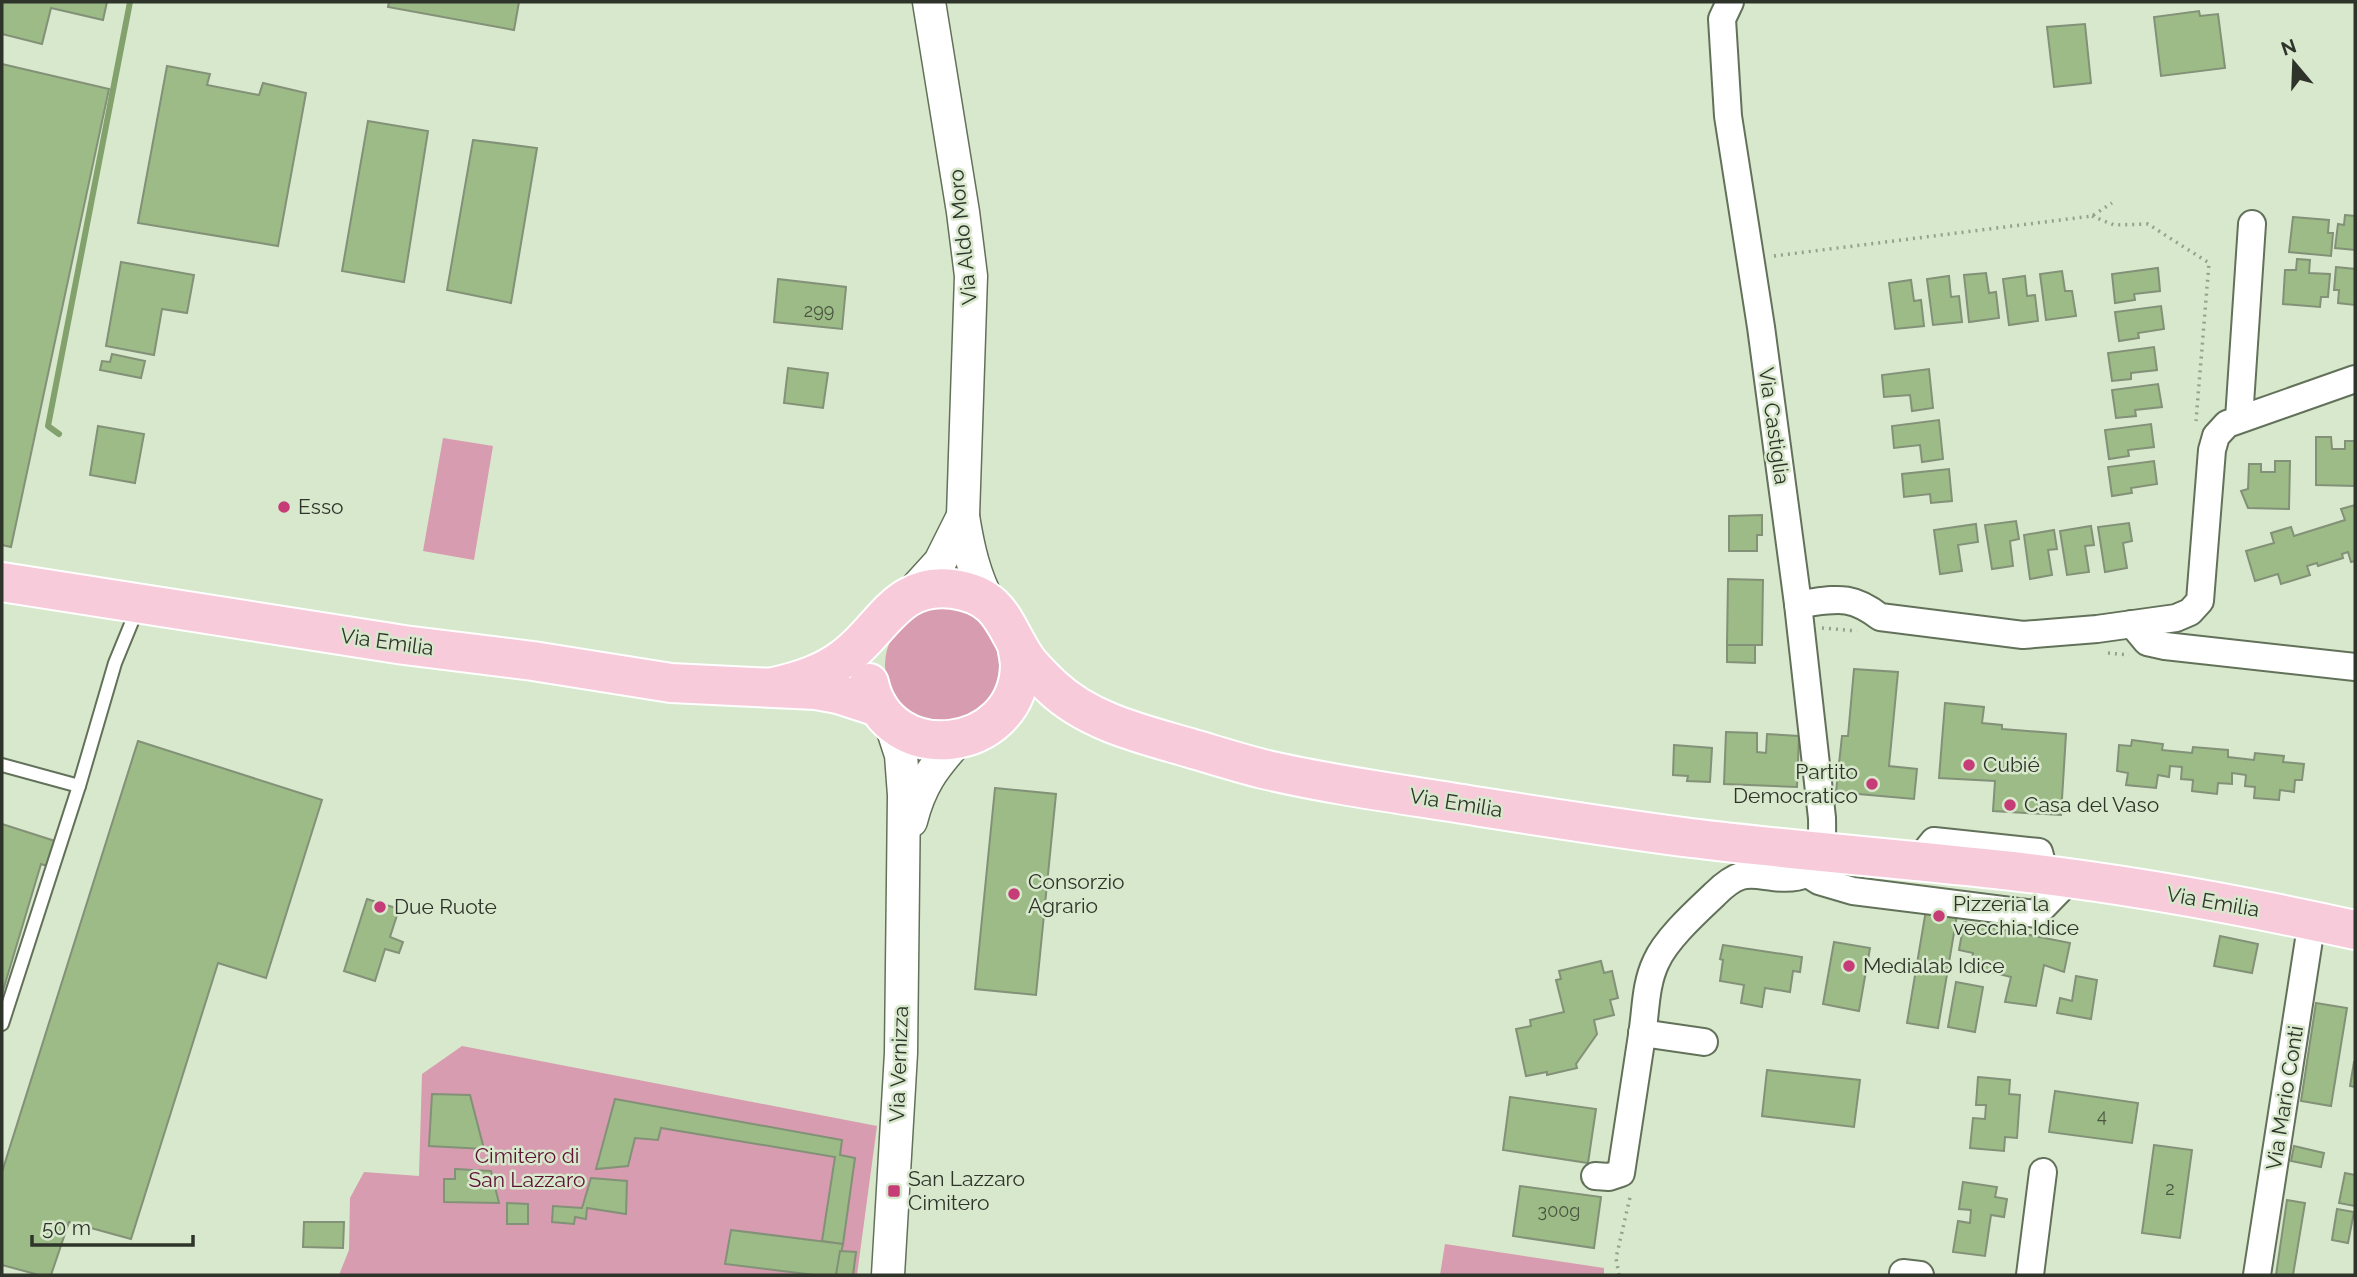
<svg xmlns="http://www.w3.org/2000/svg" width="2357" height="1277" viewBox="0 0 2357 1277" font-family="Raleway,sans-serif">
<rect width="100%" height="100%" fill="#d8e8cc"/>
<g fill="#d79caf">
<path d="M443 438 493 446 474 560 423 551Z"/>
<circle cx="942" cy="665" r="57"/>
<path d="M462 1046 877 1126 857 1275H339L349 1250 350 1198 364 1172 419 1176 422 1074Z"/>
<path d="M1445 1244 1604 1268V1275H1440Z"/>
</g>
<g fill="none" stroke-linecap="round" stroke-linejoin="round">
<path stroke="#83a16d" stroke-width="6" d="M59 434 48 426 130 2"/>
</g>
<g fill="#9cbb86" stroke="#829177" stroke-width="2">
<path d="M2 2H107L103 20 51 8 42 44 2 34Z"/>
<path d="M389 2H519L514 30 388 7Z"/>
<path d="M2199 11 2200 16 2218 14 2225 68 2161 76 2154 17Z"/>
<path d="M2085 24 2091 83 2054 87 2047 27Z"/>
<path d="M2 64 109 89 11 547 2 545Z"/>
<path d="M167 66 210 74 207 85 259 95 263 83 306 93 278 246 138 223Z"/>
<path d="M368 121 428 131 404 282 342 271Z"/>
<path d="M473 140 537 148 511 303 447 290Z"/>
<path d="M2345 215 2355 216V250L2335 248 2338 224 2344 225Z"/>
<path d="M2293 217 2329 220 2328 233H2333L2331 256 2289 252Z"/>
<path d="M2297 259 2310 260 2309 273 2330 274 2328 297H2321L2320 307 2283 304 2285 270H2296Z"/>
<path d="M121 262 194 275 187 313 162 309 154 355 106 346Z"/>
<path d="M2336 267 2355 269V305L2338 303 2339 290H2334Z"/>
<path d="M2158 268 2160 291 2134 294 2135 300 2115 303 2112 274Z"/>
<path d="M2062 271 2065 291H2072L2076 316 2046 320 2040 274Z"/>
<path d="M1986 273 1989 293 1996 292 1999 318 1969 322 1964 275Z"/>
<path d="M1949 276 1951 297 1959 296 1962 322 1933 325 1927 279Z"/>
<path d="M2025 276 2027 296 2035 295 2038 321 2009 325 2003 279Z"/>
<path d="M778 279 846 287 842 329 774 322Z"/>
<path d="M1911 280 1914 301 1921 300 1924 326 1895 329 1889 283Z"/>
<path d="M2161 306 2164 329 2138 333 2139 338 2119 341 2115 312Z"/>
<path d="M2154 347 2157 370 2131 373V379L2112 381 2108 353Z"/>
<path d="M112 354 145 361 141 378 100 370 102 361 110 362Z"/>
<path d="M788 368 828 373 823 408 784 403Z"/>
<path d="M1929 369 1933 408 1912 411 1910 395 1884 397 1882 375Z"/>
<path d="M2158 384 2162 407 2135 410 2136 416 2116 418 2112 390Z"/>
<path d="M1939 420 1943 459 1922 462 1920 445 1894 448 1892 426Z"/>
<path d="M2151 424 2154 447 2128 450 2129 456 2109 459 2105 430Z"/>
<path d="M98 426 144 434 135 483 90 475Z"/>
<path d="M2316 437H2331L2332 449H2345V441H2355V486L2316 485Z"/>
<path d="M2154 461 2157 484 2131 488 2132 493 2112 496 2108 467Z"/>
<path d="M2275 461H2290L2289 509 2248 508 2241 491 2248 489 2249 464H2261V472H2275Z"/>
<path d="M1949 469 1952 501 1931 503 1930 494 1904 497 1902 474Z"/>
<path d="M2355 505V561L2351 562 2348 552 2342 554 2343 558 2318 566 2317 563 2307 566 2310 575 2281 584 2278 574 2255 581 2246 551 2274 543 2271 533 2291 527 2294 536 2345 520 2341 509Z"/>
<path d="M1762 515V535H1757V551H1729V516Z"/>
<path d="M2016 521 2019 539 2010 541 2013 566 1992 569 1985 525Z"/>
<path d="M2129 523 2132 541 2123 543 2127 568 2105 572 2098 527Z"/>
<path d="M1976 524 1978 542 1958 545 1962 571 1940 574 1934 530Z"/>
<path d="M2091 526 2094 545 2085 546 2089 572 2067 575 2060 531Z"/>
<path d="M2054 530 2057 549 2048 550 2052 575 2030 579 2024 535Z"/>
<path d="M1728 579 1763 580 1762 645H1727Z"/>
<path d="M1727 645H1755V663L1727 662Z"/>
<path d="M1854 669 1898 672 1889 766 1917 769 1914 799 1836 792 1842 736H1848Z"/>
<path d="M1945 703 1984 707 1982 723 2002 725V729L2066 734 2061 815 1993 811 1995 781 1939 778Z"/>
<path d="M1726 732 1757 733V752L1766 753 1767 734 1799 736 1797 787 1724 784Z"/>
<path d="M2132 740 2163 744 2162 750 2192 753 2193 747 2228 750V757L2254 760 2255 753 2284 756 2283 762 2304 764 2302 780H2295L2294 792 2280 790 2279 800 2254 798 2255 787 2245 786 2246 775 2232 773V784L2218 783 2217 794 2192 791 2193 780 2181 779 2182 767 2170 766 2169 777 2158 775 2156 788 2126 785 2128 773 2117 771 2119 745 2131 746Z"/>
<path d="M138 741 322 800 266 978 218 963 131 1239 69 1222 51 1275H39L2 1265V1172Z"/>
<path d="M1674 745 1712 748 1710 782 1687 781 1688 776 1673 775Z"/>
<path d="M995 788 1056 794 1036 995 975 989Z"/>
<path d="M2 824 55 841 47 866 41 864 2 994Z"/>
<path d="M367 899 399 909 390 937 403 942 399 953 385 949 375 981 344 971Z"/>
<path d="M1926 910 1957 915 1938 1028 1907 1023Z"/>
<path d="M1964 922 2070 943 2064 972 2044 965 2036 1006 2005 1002 2011 977 1971 967 1973 953 1959 950Z"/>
<path d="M2220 936 2258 944 2252 973 2214 966Z"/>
<path d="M1834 942 1870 948 1859 1011 1823 1004Z"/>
<path d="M1723 945 1802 957 1800 972 1793 971 1790 992 1765 988 1762 1007 1741 1003 1744 985 1720 981 1723 960 1720 959Z"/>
<path d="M1601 961 1604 973 1612 971 1618 998 1610 1000 1614 1015 1594 1020 1597 1034 1576 1064 1577 1068 1547 1075V1072L1526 1076 1516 1029 1531 1026 1530 1020 1564 1012 1556 980 1561 979 1559 971Z"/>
<path d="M2076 976 2097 980 2091 1019 2057 1013 2060 998 2072 1001Z"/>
<path d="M1956 982 1983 987 1975 1032 1948 1027Z"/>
<path d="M2316 1003 2347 1008 2331 1106 2301 1101Z"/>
<path d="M2354 1062H2355V1087L2350 1086Z"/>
<path d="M1767 1070 1860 1080 1854 1127 1762 1116Z"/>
<path d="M1978 1077 2010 1080 2009 1094 2020 1095 2017 1138 2005 1137 2004 1151 1970 1148 1973 1118 1985 1119 1986 1105H1976Z"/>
<path d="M2055 1091 2138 1103 2132 1143 2049 1132Z"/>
<path d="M432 1094 470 1095 484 1149 429 1146Z"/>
<path d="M1510 1097 1596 1109 1588 1163 1503 1150Z"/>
<path d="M615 1099 842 1140 840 1155 855 1158 843 1244 822 1241 835 1157 661 1128 658 1140 635 1138 628 1166 596 1169Z"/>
<path d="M2154 1145 2192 1150 2180 1238 2142 1233Z"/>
<path d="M2294 1146 2324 1153 2321 1167 2291 1161Z"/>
<path d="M455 1169 491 1171 499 1203 444 1202V1179H455Z"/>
<path d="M2345 1173 2355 1175V1206L2339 1203Z"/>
<path d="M591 1178 627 1181 626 1214 587 1208 586 1219 575 1217 574 1224 552 1222 553 1206 582 1208Z"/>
<path d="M1963 1182 1997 1187 1995 1197 2007 1199 2004 1217 1991 1215 1985 1256 1953 1252 1958 1221 1970 1223 1971 1210 1959 1209Z"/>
<path d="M1520 1186 1601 1197 1594 1248 1513 1236Z"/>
<path d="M2287 1200 2305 1203 2293 1275H2276Z"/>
<path d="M507 1203 528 1204V1224H507Z"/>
<path d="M2337 1209 2354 1212 2348 1243 2332 1240Z"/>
<path d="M304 1222H344L343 1248 303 1247Z"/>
<path d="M731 1230 843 1244 836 1275H815L725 1264Z"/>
<path d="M840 1251 856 1252 853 1275H836Z"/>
</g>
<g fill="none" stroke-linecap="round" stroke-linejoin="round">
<g stroke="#627159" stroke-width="16">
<g id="service">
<path d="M2 765 79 786"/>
<path d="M2 1024 79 786 115 663 138 607"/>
</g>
</g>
<g stroke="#627159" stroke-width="30">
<g id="minor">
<path d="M2239 419 2252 224"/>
<path d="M1798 604C1835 600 1849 593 1880 617L2023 635 2097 629 2176 618 2190 612 2200 601 2212 450 2216 436 2227 424 2355 379"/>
<path d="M2132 624 2147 642 2165 646 2355 667"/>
<path d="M1917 862 1934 841 2039 852 2045 875"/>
<path d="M1808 874 1819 881 1853 891 2036 914 2070 879"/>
<path d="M1642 1033 1704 1042"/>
<path d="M1595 1176 1609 1177 1621 1173C1628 1127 1635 1081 1642 1035 1646 1011 1645 985 1656 962 1666 939 1696 912 1715 894 1722 887 1731 879 1741 876 1751 873 1763 876 1773 877 1820 883 1823 859 1822 818L1798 604 1761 327 1728 116 1722 19 1730 2"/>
<path d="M1903 1273 1920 1275"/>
<path d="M2030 1275 2043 1172"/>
<path d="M2257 1275 2312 920"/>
</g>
</g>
<g stroke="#627159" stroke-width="35">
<g id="tertiary">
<path d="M929 2 963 212 971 276 963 516C968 547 974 575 989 603"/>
<path d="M910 595 940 562 963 516"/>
<path d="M911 821C920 785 933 768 957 741"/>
<path d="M888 1275 901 1053 904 795 901 755 890 721"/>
</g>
</g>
<g stroke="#fff" stroke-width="42">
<g id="primary">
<path d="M2 582 404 645 533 661 671 683 816 690 838 694 878 707"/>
<path d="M869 683C888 769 1018 754 1020 666 1020 660 1018 652 1017 645"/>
<path d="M774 687C799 681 823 674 844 658 882 631 896 581 953 589 1004 596 1004 629 1028 662 1035 671 1044 679 1052 687 1089 722 1142 734 1190 748 1214 755 1239 763 1263 769 1335 786 1409 795 1481 807 1551 818 1621 829 1691 838 1798 851 1905 859 2012 871 2127 884 2242 905 2355 930"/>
</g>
</g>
<g stroke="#95a18c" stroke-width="3.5" stroke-dasharray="2 5" stroke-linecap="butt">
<path d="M2092 216 2114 225 2148 224 2209 263 2196 421"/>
<path d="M1774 256 2092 216 2112 203"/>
<path d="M1822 628 1857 631"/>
<path d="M2108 653 2129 655"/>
<path d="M1619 1275 1616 1258 1631 1193"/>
</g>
<use href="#service" stroke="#fff" stroke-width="12"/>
<use href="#minor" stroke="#fff" stroke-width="26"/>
<use href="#tertiary" stroke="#fff" stroke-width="32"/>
<use href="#primary" stroke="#f8cbda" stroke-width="38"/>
</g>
<g fill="#c53c77" stroke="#d8e8cc" stroke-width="2.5">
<circle cx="284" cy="507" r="7"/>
<circle cx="1969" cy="765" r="7"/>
<circle cx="1872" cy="784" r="7"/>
<circle cx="2010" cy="805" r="7"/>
<circle cx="1014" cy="894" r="7"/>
<circle cx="380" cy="907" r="7"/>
<circle cx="1939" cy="916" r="7"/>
<circle cx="1849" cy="966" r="7"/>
<rect x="887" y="1184" width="14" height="14" rx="3.5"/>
</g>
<g text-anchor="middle" stroke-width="5" stroke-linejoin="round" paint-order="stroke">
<g font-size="18" fill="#4a5641">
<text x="819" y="317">299</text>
<text x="2102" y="1122">4</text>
<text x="2170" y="1195">2</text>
<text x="1559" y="1217">300g</text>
</g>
<g font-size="21" fill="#2e342a" stroke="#d8e8cc">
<text transform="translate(963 237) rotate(-96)" y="7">Via Aldo Moro</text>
<text transform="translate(1774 426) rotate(82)" y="7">Via Castiglia</text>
<text transform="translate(387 642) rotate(8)" y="7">Via Emilia</text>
<text transform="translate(1456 803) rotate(9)" y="7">Via Emilia</text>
<text transform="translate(2213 902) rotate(10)" y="7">Via Emilia</text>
<text transform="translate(899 1064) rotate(-88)" y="7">Via Vernizza</text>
<text transform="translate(2285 1098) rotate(-81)" y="7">Via Mario Conti</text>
</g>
<g font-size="21" fill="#2e342a" stroke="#d8e8cc" text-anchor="start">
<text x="298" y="514">Esso</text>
<text x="1983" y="772">Cubié</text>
<text x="1858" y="779" text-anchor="end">Partito<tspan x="1858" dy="24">Democratico</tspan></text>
<text x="2024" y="812">Casa del Vaso</text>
<text x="1028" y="889">Consorzio<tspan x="1028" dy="24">Agrario</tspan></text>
<text x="1953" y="911">Pizzeria la<tspan x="1953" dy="24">vecchia Idice</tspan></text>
<text x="394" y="914">Due Ruote</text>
<text x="1863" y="973">Medialab Idice</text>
<text x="908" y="1186">San Lazzaro<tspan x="908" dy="24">Cimitero</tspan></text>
</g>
<g font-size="21" fill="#5d1234" stroke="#d8e8cc">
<text x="527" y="1163">Cimitero di<tspan x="527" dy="24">San Lazzaro</tspan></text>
</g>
</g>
<rect width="2357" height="1277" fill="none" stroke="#2e342a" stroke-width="7"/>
<g transform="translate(2294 63) rotate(341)" stroke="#d8e8cc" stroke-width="5" paint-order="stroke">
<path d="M0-5L12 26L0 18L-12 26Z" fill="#2e342a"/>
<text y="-10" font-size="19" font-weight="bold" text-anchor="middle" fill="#2e342a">N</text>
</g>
<path d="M32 1235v10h161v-10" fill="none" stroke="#2e342a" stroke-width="3.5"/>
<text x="42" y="1235" font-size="21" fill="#2e342a" stroke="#d8e8cc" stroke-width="5" paint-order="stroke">50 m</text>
</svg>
